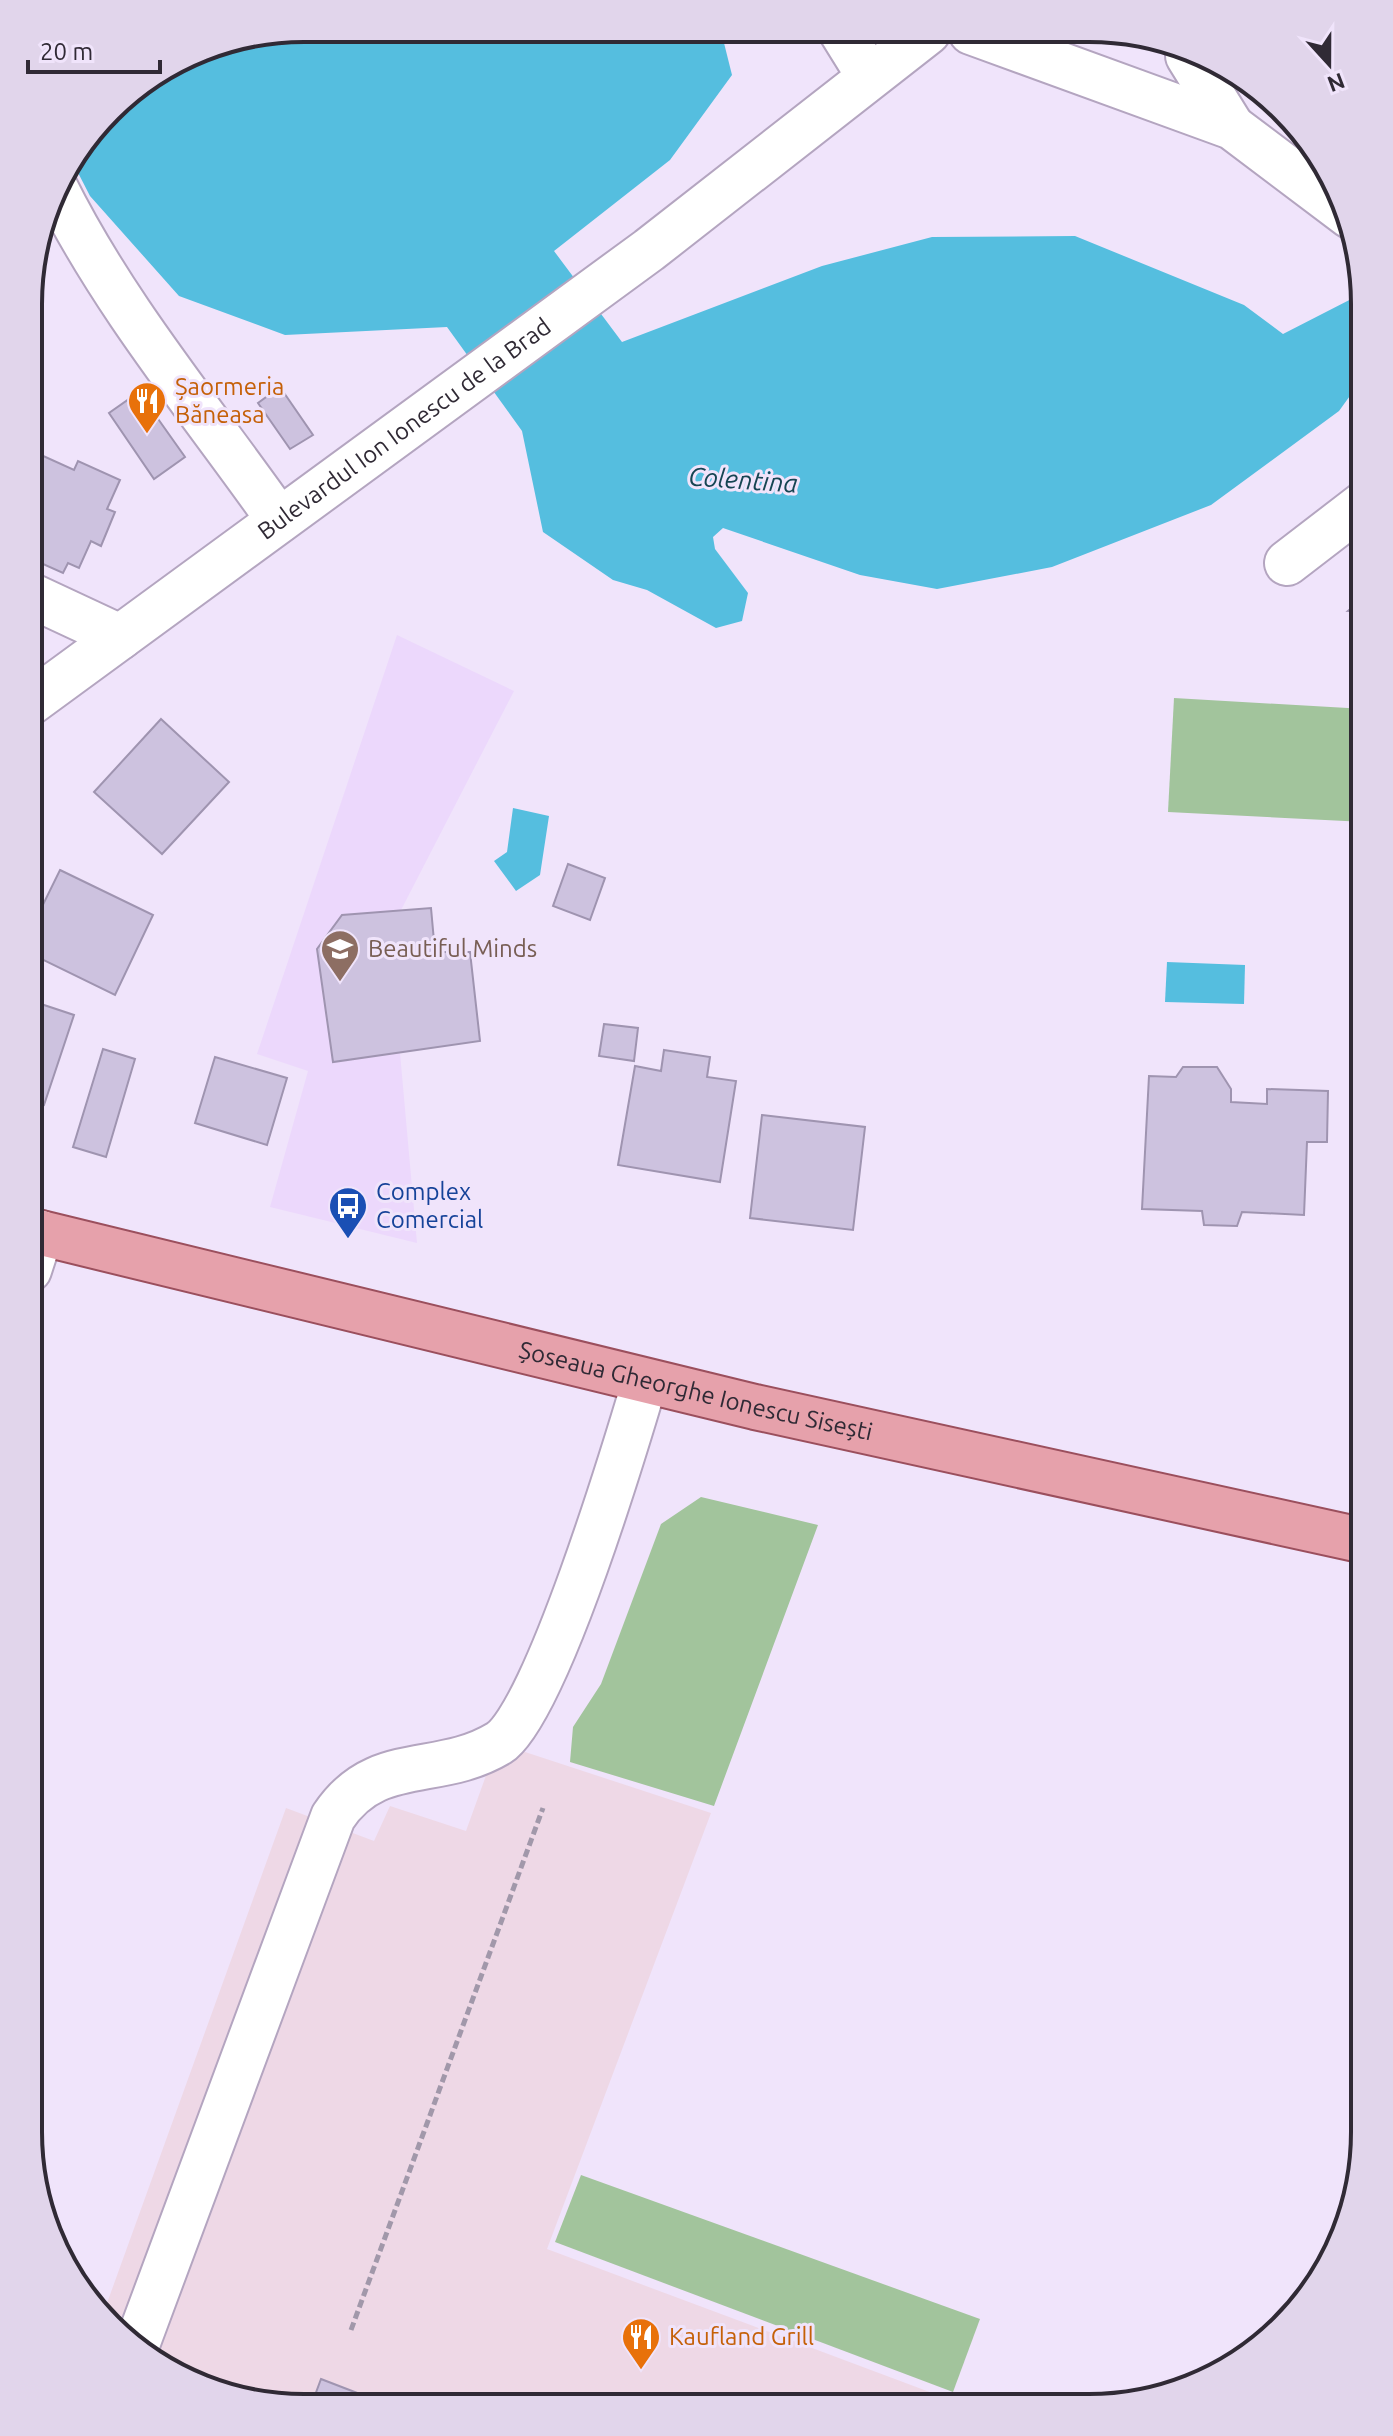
<svg xmlns="http://www.w3.org/2000/svg" width="1393" height="2436" viewBox="0 0 1393 2436" font-family="Ubuntu,sans-serif">
<rect width="100%" height="100%" fill="#f0e4fb"/>
<path fill="#eed8e6" d="M522 1751 711 1813 547 2249 951 2400 948 2408 267 2406 136 2351 102 2317 286 1808 374 1841 390 1806 466 1831 488 1770Z"/>
<path fill="#ecd8fc" d="M397 635 514 691 400 912V1053L417 1243 270 1207 308 1071 257 1054Z"/>
<g fill="#a2c49c">
<path d="M1174 698 1365 709V822L1168 812Z"/>
<path d="M701 1497 818 1525 714 1806 570 1762 573 1727 601 1684 661 1524Z"/>
<path d="M581 2175 980 2319 953 2392 555 2242Z"/>
</g>
<g fill="#55bedf">
<path d="M304 28 721 31 732 75 670 160 554 251 622 342 822 266 932 237 1075 236 1244 305 1283 334 1363 293 1365 375 1339 411 1211 505 1052 567 937 589 860 575 723 528 713 537 715 549 748 593 742 621 716 628 647 590 613 580 543 532 522 431 447 327 285 335 179 296 90 196 72 161 122 97 199 49Z"/>
<path d="M513 808 549 816 540 875 516 891 494 861 507 852Z"/>
<path d="M1167 962 1245 965 1244 1004 1165 1002Z"/>
</g>
<g fill="#cdc2df" stroke="#9f94b0" stroke-width="2">
<path d="M280 387 313 435 290 449 258 403Z"/>
<path d="M139 392 185 457 154 479 109 413Z"/>
<path d="M30 450 74 470 78 461 120 480 107 509 115 512 101 546 91 541 79 568 68 563 63 573 34 560 42 542 30 537Z"/>
<path d="M1365 597V612L1348 611Z"/>
<path d="M161 719 229 782 162 854 94 792Z"/>
<path d="M568 864 605 878 590 920 553 906Z"/>
<path d="M60 870 153 915 115 995 29 953V933Z"/>
<path d="M431 908 435 952H470L480 1041 333 1062 317 949 342 915Z"/>
<path d="M29 1000 74 1015 44 1105 29 1099Z"/>
<path d="M604 1024 638 1028 634 1061 599 1056Z"/>
<path d="M103 1049 135 1059 106 1157 73 1147Z"/>
<path d="M664 1050 710 1057 707 1077 736 1081 720 1182 618 1165 635 1066 661 1071Z"/>
<path d="M215 1057 287 1078 267 1145 195 1123Z"/>
<path d="M1183 1067H1217L1231 1089V1102L1267 1104V1089L1328 1091 1327 1142H1307L1304 1215 1242 1212 1237 1226 1204 1225 1202 1211 1142 1209 1149 1076 1176 1077Z"/>
<path d="M762 1115 865 1127 853 1230 750 1218Z"/>
<path d="M1365 1290V1385H1356Z"/>
<path d="M321 2379 391 2406H311Z"/>
</g>
<g fill="none" stroke-linecap="round" stroke-linejoin="round">
<g stroke="#b4a5c0" stroke-width="48">
<g id="minor">
<path d="M841 31 859 60"/>
<path d="M971 32 1232 127 1350 216"/>
<path d="M1188 56 1232 127"/>
<path d="M55 187C114 306 203 412 279 520"/>
<path d="M1287 563 1365 503"/>
<path d="M30 595 120 637"/>
<path id="s1" d="M30 703 649 250 928 32"/>
<path d="M29 1270 41 1233"/>
<path d="M135 2350 333 1817C376 1752 438 1780 499 1743 545 1715 626 1445 645 1381"/>
</g>
</g>
<g stroke="#9b4f5d" stroke-width="48">
<g id="major">
<path id="s2" d="M29 1230 755 1407 1365 1541"/>
</g>
</g>
<path stroke="#a198aa" stroke-width="5" stroke-dasharray="8 4" stroke-linecap="butt" d="M351 2330 543 1808"/>
<use href="#minor" stroke="#fff" stroke-width="44"/>
<use href="#major" stroke="#e6a1ab" stroke-width="44"/>
</g>
<defs>
<g id="restaurant-pin" transform="scale(2)"><path d="M0 17L-7.5 6A9.5 9.5 0 1 1 7.5 6Z" fill="#e8710a" stroke="#f0e4fb"/><path d="M-5-6h1v4h1v-4h1v4h1v-4h1v5L-1.5 .5V6h-2V.5L-5-1ZM5-6V6H3V1.5H1.5Q1.5-4 5-6Z" fill="#fff"/></g>
<g id="school-pin" transform="scale(2)"><path d="M0 17L-7.5 6A9.5 9.5 0 1 1 7.5 6Z" fill="#8d6e63" stroke="#f0e4fb"/><path d="M0-5L7-2L0 1L-7-2ZM-4 1L0 2.5L4 1V4Q0 6-4 4Z" fill="#fff"/></g>
<g id="bus-pin" transform="scale(2)"><path d="M0 17L-7.5 6A9.5 9.5 0 1 1 7.5 6Z" fill="#1a4fb4" stroke="#f0e4fb"/><path d="M-5-6H5V4H4V6H2V4H-2V6H-4V4H-5ZM-3.5-4V0h7V-4ZM-3.5 1.2v1.5H-2V1.2ZM2 1.2v1.5H3.5V1.2Z" fill="#fff"/></g>
</defs>
<g fill-rule="evenodd">
<use href="#restaurant-pin" x="147" y="401"/>
<use href="#school-pin" x="340" y="949"/>
<use href="#bus-pin" x="348" y="1206"/>
<use href="#restaurant-pin" x="641" y="2337"/>
</g>
<g text-anchor="middle" stroke-width="6" stroke-linejoin="round" paint-order="stroke">
<g font-size="24" fill="#c56008" stroke="#f0e4fb" text-anchor="start">
<text x="175" y="395">Șaormeria<tspan x="175" dy="28">Băneasa</tspan></text>
<text x="669" y="2345">Kaufland Grill</text>
</g>
<g font-size="24" fill="#302a35" stroke="#f0e4fb">
<text dy="8" stroke="none"><textPath href="#s1" startOffset="464">Bulevardul Ion Ionescu de la Brad</textPath></text>
<text dy="8" stroke="none"><textPath href="#s2" startOffset="686">Șoseaua Gheorghe Ionescu Sisești</textPath></text>
</g>
<g font-size="24" fill="#785e54" stroke="#f0e4fb" text-anchor="start">
<text x="368" y="957">Beautiful Minds</text>
</g>
<g font-size="24" fill="#164399" stroke="#f0e4fb" text-anchor="start">
<text x="376" y="1200">Complex<tspan x="376" dy="28">Comercial</tspan></text>
</g>
<g font-size="26" font-style="italic" fill="#164553" stroke="#f0e4fb">
<text transform="translate(743 480) rotate(4)" y="9">Colentina</text>
</g>
</g>
<path d="M0 0H1393V2436H0ZM304 42H1089A262 262 0 0 1 1351 304V2132A262 262 0 0 1 1089 2394H304A262 262 0 0 1 42 2132V304A262 262 0 0 1 304 42Z" fill="#e1d5eb" fill-rule="evenodd"/>
<path fill="none" stroke="#302a35" stroke-width="4" d="M304 42H1089A262 262 0 0 1 1351 304V2132A262 262 0 0 1 1089 2394H304A262 262 0 0 1 42 2132V304A262 262 0 0 1 304 42Z"/>
<g transform="translate(1329 64) rotate(159)" stroke="#f0e4fb" stroke-width="6" paint-order="stroke">
<path d="M0-6L14 30L0 20L-14 30Z" fill="#302a35"/>
<text y="-12" font-size="22" font-weight="bold" text-anchor="middle" fill="#302a35">N</text>
</g>
<path d="M28 60v12h132v-12" fill="none" stroke="#302a35" stroke-width="4"/>
<text x="40" y="60" font-size="24" fill="#302a35" stroke="#f0e4fb" stroke-width="6" paint-order="stroke">20 m</text>
</svg>
